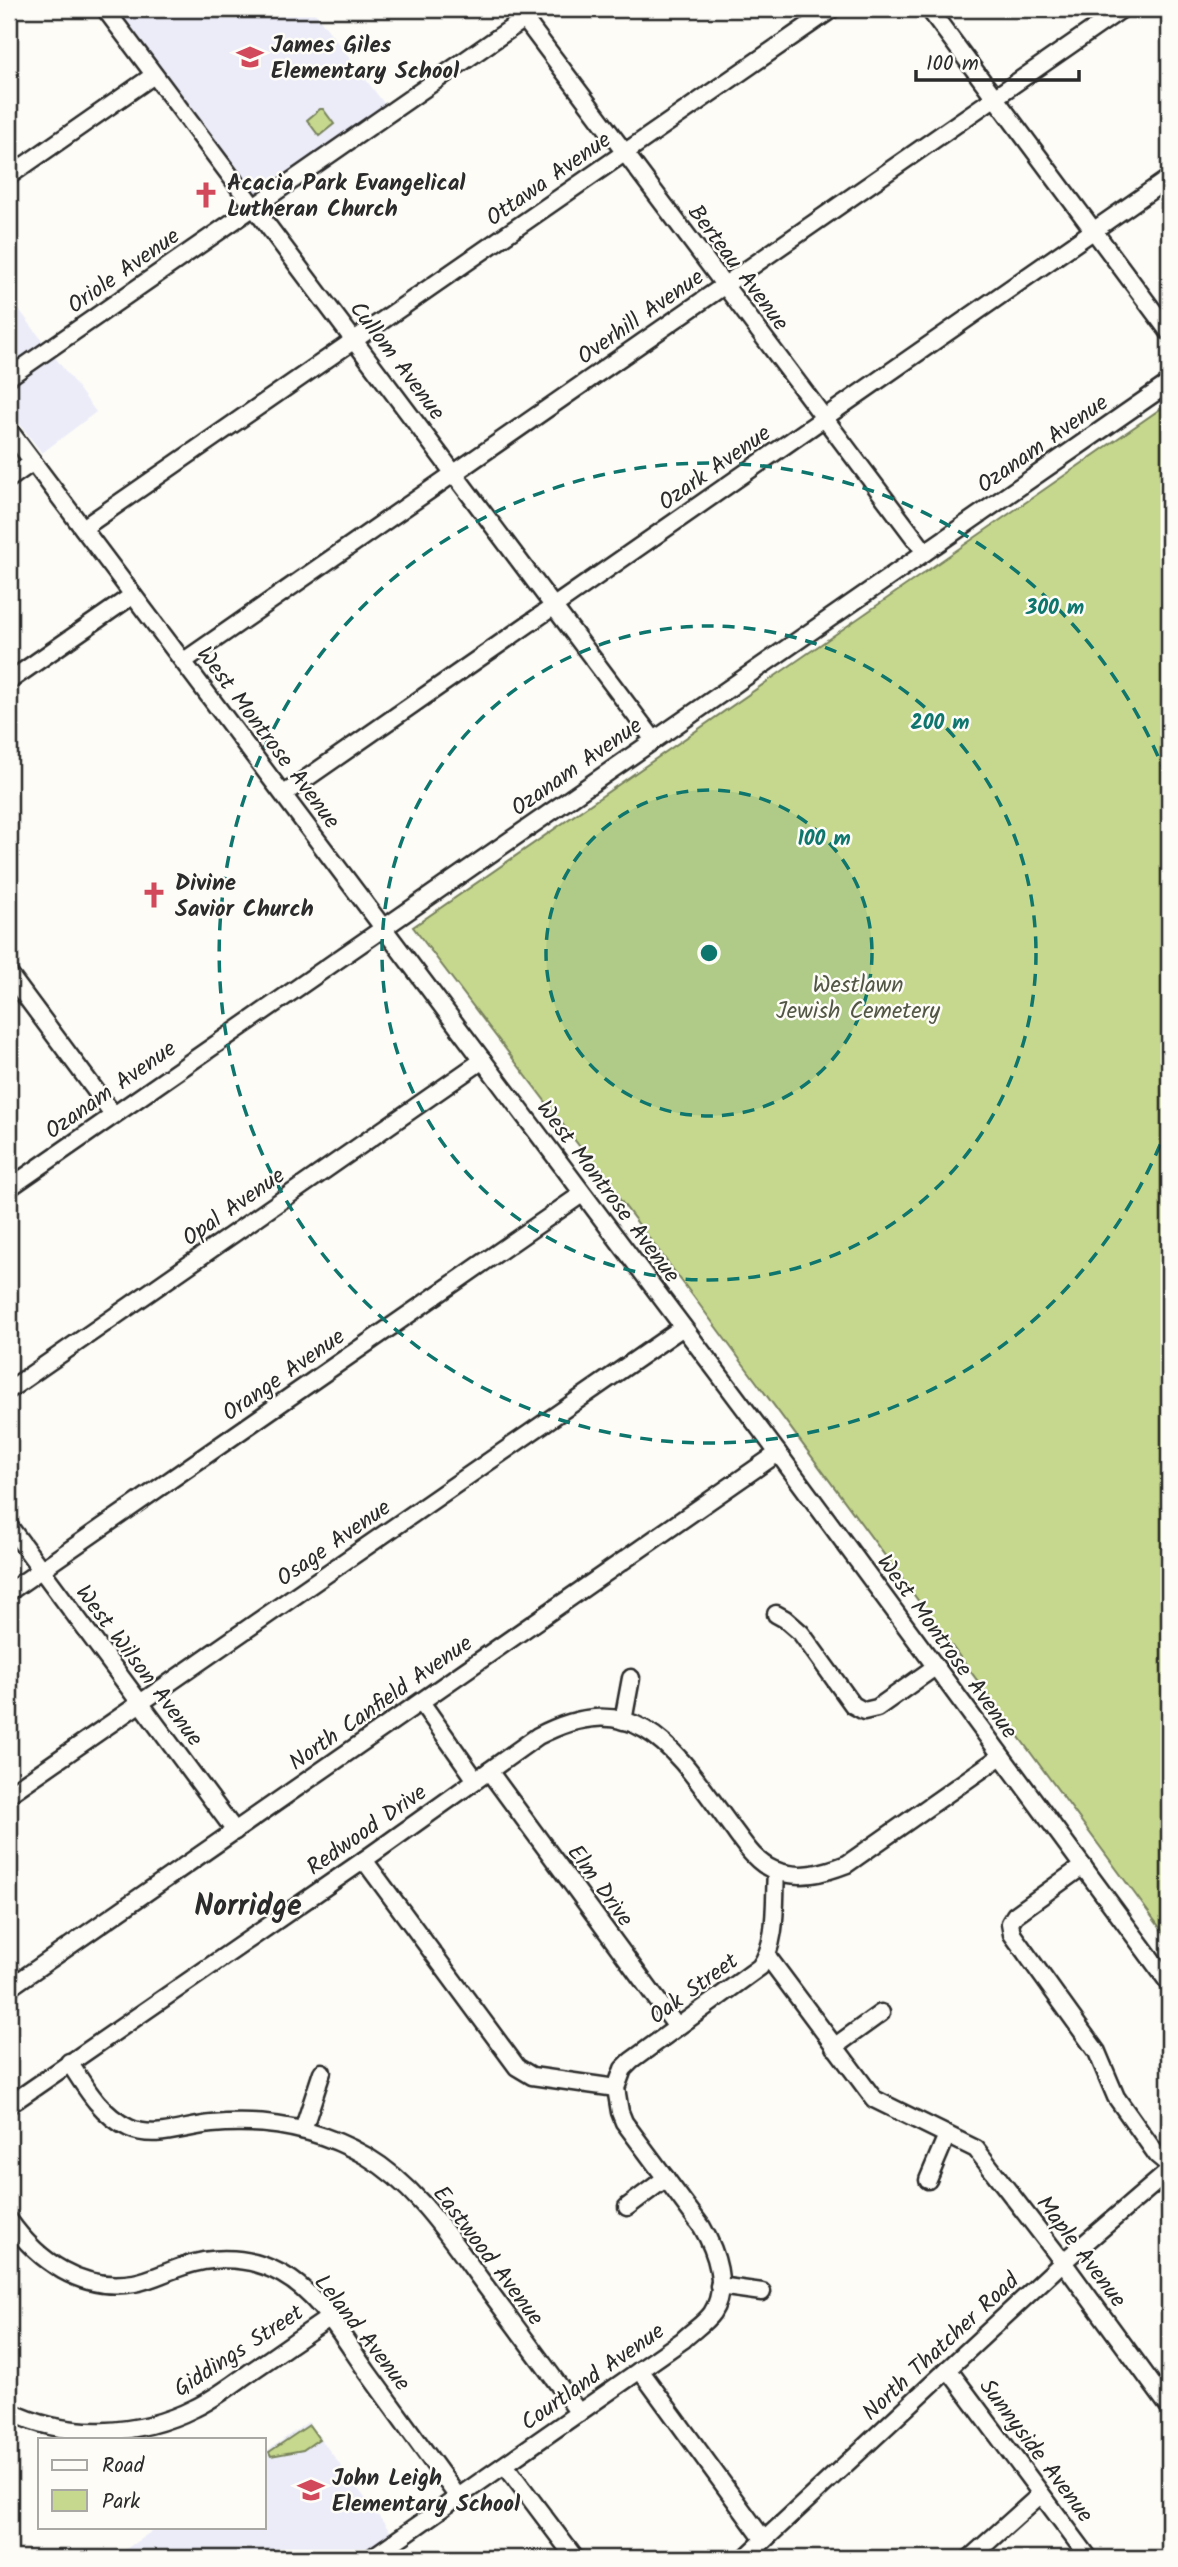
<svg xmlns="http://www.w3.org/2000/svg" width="1178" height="2567" viewBox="0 0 1178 2567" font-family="Kalam,sans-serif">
<rect width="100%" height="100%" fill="#fdfcf7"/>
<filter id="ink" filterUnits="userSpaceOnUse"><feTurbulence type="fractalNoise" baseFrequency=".0143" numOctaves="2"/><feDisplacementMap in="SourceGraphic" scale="14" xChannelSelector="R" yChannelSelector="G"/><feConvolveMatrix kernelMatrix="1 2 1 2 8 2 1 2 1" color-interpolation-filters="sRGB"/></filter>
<g filter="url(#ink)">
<g fill="#ebecf8">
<path d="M114 9H312L386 106 256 197Z"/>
<path d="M9 296 96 412 42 453 9 410Z"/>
<path d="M308 2422 392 2534 358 2558H113L158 2527H264V2453Z"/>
</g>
<g fill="#c6d88d" stroke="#78825c" stroke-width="2">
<path d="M320 109H323L334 124 319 136 307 120Z"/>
<path d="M1169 403V1940L693 1296 413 927Z"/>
<path d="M309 2425 319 2439 303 2450 271 2456 269 2452Z"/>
</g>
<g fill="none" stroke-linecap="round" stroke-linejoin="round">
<g stroke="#2b2b2b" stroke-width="21">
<g id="minor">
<path d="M105 9 654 740"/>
<path d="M517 9 925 552"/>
<path d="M929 9 1169 332"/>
<path d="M9 176 154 75"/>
<path d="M9 377 539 9"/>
<path d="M9 430 778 1453 1169 1983"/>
<path d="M9 479 33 462"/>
<path d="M83 528 832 9"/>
<path d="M184 661 1122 9"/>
<path d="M9 681 133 595"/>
<path d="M284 794 1169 178"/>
<path d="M9 974 113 1114"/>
<path d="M9 1188 1169 383"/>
<path d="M9 1390 483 1060"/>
<path d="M9 1526 235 1831"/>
<path d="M9 1592 582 1194"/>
<path d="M776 1614 785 1619 801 1633 853 1705 864 1711 877 1708 935 1667"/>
<path d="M421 1702 476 1780"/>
<path d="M623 1721 631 1678"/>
<path d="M489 1771 677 2027"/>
<path d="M9 1794 683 1327"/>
<path d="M364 1860 517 2067 532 2076 616 2088"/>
<path d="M1083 1866 1015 1915 1010 1923 1012 1934 1097 2052 1116 2097 1157 2155 1169 2165"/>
<path d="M768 1957 874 2099 976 2149 1063 2262 1169 2407"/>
<path d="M9 1988 778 1453"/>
<path d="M834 2047 881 2013"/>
<path d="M69 2062C85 2087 101 2115 129 2128 155 2140 185 2126 212 2124 266 2119 319 2129 366 2156 418 2187 449 2237 484 2284 516 2327 548 2370 579 2413"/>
<path d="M9 2105 364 1860 538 1736C641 1682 679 1757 733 1829 744 1844 756 1863 774 1870 799 1880 824 1873 847 1864L1001 1756"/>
<path d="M303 2130 322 2072"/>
<path d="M928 2180 947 2135"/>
<path d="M627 2207 666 2178"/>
<path d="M9 2220C38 2261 81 2292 134 2283 152 2280 167 2271 184 2266 216 2255 252 2257 282 2274 320 2295 343 2338 368 2373 398 2414 428 2456 458 2497"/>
<path d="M719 2286 762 2292"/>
<path d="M948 2369 1089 2558"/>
<path d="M640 2370 764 2540"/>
<path d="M9 2411C67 2440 138 2437 195 2408 214 2399 232 2385 249 2373 276 2355 302 2336 329 2318"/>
<path d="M505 2465 575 2558"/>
<path d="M371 2558 683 2340C692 2331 705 2323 712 2313 729 2287 716 2251 702 2227L624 2122 620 2112 616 2088 623 2069 631 2061 760 1967C778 1942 774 1901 776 1871"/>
<path d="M745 2558 1063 2262 1169 2171"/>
<path d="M970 2558 1041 2494"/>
</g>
</g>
<use href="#minor" stroke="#fdfcf7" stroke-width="16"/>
</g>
</g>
<circle cx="709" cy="953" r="163" fill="#0f766e" fill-opacity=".12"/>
<g fill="none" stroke="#0f766e" stroke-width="3.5" stroke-dasharray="12 9">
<circle cx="709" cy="953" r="163"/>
<circle cx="709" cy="953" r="327"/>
<path d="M1168 1125A490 490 0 1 1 1168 781"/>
</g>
<defs>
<g id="school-bare" transform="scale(2.1)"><path d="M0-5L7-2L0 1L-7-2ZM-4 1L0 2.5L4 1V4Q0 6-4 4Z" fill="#d1495b" stroke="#fdfcf7" stroke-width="2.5" paint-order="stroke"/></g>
<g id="church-bare" transform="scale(2.1)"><path d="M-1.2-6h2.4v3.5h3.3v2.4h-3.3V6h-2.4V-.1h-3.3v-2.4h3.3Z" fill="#d1495b" stroke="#fdfcf7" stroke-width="2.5" paint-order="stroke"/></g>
</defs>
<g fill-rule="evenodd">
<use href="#school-bare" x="250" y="57"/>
<use href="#church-bare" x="206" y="195"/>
<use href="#church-bare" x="154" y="895"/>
<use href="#school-bare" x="311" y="2490"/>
</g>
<g text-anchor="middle" stroke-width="5" stroke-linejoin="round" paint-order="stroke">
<g font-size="23" font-weight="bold" fill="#2b2b2b" stroke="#fdfcf7" text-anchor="start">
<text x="271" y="52">James Giles<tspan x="271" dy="26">Elementary School</tspan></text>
<text x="227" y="190">Acacia Park Evangelical<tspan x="227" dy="26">Lutheran Church</tspan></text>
<text x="175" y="890">Divine<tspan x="175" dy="26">Savior Church</tspan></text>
<text x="332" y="2485">John Leigh<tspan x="332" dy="26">Elementary School</tspan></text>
</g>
<g font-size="23" fill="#2b2b2b" stroke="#fdfcf7">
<text transform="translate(548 178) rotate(-35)" y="8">Ottawa Avenue</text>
<text transform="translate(739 267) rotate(53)" y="8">Berteau Avenue</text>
<text transform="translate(123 270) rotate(-35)" y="8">Oriole Avenue</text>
<text transform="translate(640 316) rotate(-35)" y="8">Overhill Avenue</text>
<text transform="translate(398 360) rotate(53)" y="8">Cullom Avenue</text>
<text transform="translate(1042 443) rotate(-35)" y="8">Ozanam Avenue</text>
<text transform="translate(714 467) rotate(-35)" y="8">Ozark Avenue</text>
<text transform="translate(269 737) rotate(53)" y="8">West Montrose Avenue</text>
<text transform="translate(576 766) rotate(-35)" y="8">Ozanam Avenue</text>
<text transform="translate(110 1089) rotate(-35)" y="8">Ozanam Avenue</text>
<text transform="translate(609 1191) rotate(53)" y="8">West Montrose Avenue</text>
<text transform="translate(233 1206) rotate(-35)" y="8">Opal Avenue</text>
<text transform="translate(283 1374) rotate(-35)" y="8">Orange Avenue</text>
<text transform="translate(333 1542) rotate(-35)" y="8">Osage Avenue</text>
<text transform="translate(948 1646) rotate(54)" y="8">West Montrose Avenue</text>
<text transform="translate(140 1665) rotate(53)" y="8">West Wilson Avenue</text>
<text transform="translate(380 1702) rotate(-35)" y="8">North Canfield Avenue</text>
<text transform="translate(366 1829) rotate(-35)" y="8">Redwood Drive</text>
<text transform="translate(601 1885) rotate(54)" y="8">Elm Drive</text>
<text transform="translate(693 1988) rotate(-36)" y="8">Oak Street</text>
<text transform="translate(1082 2251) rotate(53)" y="8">Maple Avenue</text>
<text transform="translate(489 2255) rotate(53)" y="8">Eastwood Avenue</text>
<text transform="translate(363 2332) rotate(52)" y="8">Leland Avenue</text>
<text transform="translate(940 2346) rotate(-43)" y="8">North Thatcher Road</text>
<text transform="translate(238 2350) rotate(-33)" y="8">Giddings Street</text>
<text transform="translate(592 2376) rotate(-35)" y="8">Courtland Avenue</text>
<text transform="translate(1037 2450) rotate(53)" y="8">Sunnyside Avenue</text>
</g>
<g font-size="23" fill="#525644" stroke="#fdfcf7">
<text x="858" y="992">Westlawn<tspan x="858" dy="26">Jewish Cemetery</tspan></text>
</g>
<g font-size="30" font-weight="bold" fill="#2b2b2b" stroke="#fdfcf7">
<text x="248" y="1915">Norridge</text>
</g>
</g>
<circle cx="709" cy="953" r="10" fill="#0f766e" stroke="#fdfcf7" stroke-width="3.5"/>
<g font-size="21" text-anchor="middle" font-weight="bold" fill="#0f766e" stroke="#fdfcf7" stroke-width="5" stroke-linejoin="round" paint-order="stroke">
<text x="1055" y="614">300 m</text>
<text x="940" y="729">200 m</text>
<text x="824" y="845">100 m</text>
</g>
<rect width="1178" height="2567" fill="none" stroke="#fdfcf7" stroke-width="35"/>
<rect x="18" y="18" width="1143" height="2532" fill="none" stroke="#2b2b2b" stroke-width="2.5" filter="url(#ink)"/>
<rect x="38" y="2438" width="228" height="91" fill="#fdfcf7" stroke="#a9a8a5" stroke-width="2"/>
<rect x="52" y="2460" width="35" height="10" fill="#fdfcf7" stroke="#a9a8a5" stroke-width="2"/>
<text x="102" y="2472" font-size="21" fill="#2b2b2b">Road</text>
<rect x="52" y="2490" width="35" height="21" fill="#c6d88d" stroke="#a9a8a5" stroke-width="2"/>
<text x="102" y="2508" font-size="21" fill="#2b2b2b">Park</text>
<path d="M916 70v10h163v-10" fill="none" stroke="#2b2b2b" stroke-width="3.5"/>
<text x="926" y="70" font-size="21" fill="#2b2b2b" stroke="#fdfcf7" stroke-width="5" paint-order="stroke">100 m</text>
</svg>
